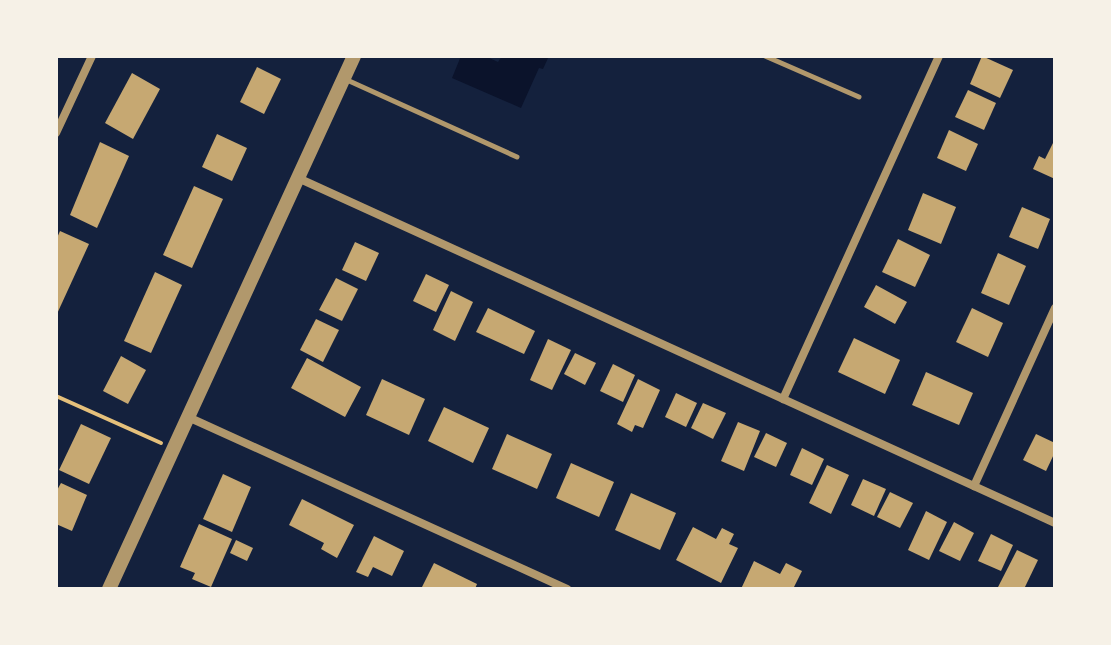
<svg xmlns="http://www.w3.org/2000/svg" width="1111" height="645" viewBox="0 0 1111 645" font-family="Lato,sans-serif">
<rect width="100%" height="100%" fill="#14213d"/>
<path fill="#0b132b" d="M461 56H485L498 62 502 56H549L543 69 539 68 521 108 452 78Z"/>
<g fill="#c6a872">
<path d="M982 56 1013 70 1000 98 970 84Z"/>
<path d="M257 67 281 79 264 114 240 102Z"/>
<path d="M132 73 160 89 133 139 105 123Z"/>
<path d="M968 90 996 103 984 130 955 117Z"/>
<path d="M949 130 978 144 966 171 937 158Z"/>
<path d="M217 134 247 148 232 181 202 167Z"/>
<path d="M100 142 129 156 97 228 70 215Z"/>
<path d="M1053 143 1055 144V179L1033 169 1039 156 1045 159Z"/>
<path d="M194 186 223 199 192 268 163 255Z"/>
<path d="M923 193 956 207 941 244 908 230Z"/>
<path d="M1022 207 1050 219 1038 249 1009 237Z"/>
<path d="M60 231 89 244 56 316V240Z"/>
<path d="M898 239 930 255 915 287 882 272Z"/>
<path d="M355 242 379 253 366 281 342 270Z"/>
<path d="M998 253 1026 266 1009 305 981 293Z"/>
<path d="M155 272 182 285 151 353 124 341Z"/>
<path d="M426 274 449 285 436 312 413 301Z"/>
<path d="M336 278 358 289 342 321 319 310Z"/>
<path d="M876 285 907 302 895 324 864 307Z"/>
<path d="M451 291 473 302 455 341 433 330Z"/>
<path d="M488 308 535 331 524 354 476 332Z"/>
<path d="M972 308 1003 323 988 357 956 342Z"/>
<path d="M316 319 339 330 323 362 300 350Z"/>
<path d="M854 338 900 360 885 394 838 372Z"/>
<path d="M548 339 571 350 552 390 530 380Z"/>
<path d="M575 353 596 363 585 385 564 374Z"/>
<path d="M121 356 146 370 128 404 103 391Z"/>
<path d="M307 358 361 387 345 417 291 388Z"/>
<path d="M613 364 635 375 623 402 600 391Z"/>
<path d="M926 372 973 393 959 425 912 405Z"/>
<path d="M382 379 425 399 409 435 366 415Z"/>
<path d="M638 379 660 390 643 428 635 425 632 432 617 424Z"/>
<path d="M676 393 697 403 686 427 665 417Z"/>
<path d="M703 403 726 413 713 439 691 428Z"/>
<path d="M444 407 489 428 473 463 428 441Z"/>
<path d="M738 422 760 431 744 471 721 461Z"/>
<path d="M81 424 111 438 89 484 59 470Z"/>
<path d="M766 433 787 443 776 467 754 457Z"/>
<path d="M507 434 552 454 537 489 492 469Z"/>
<path d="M1036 434 1055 443V452L1046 471 1023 460Z"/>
<path d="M802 448 824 459 812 485 790 475Z"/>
<path d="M571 463 614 482 599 517 556 498Z"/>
<path d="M827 465 849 475 831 514 809 503Z"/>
<path d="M223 474 251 487 232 532 203 519Z"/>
<path d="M863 479 886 489 874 516 851 505Z"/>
<path d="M61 483 87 495 72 531 56 524V492Z"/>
<path d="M890 492 913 503 900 528 877 517Z"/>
<path d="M631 493 676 513 660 550 615 530Z"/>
<path d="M302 499 354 525 337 558 321 549 324 543 289 525Z"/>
<path d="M926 511 947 522 929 560 908 550Z"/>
<path d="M954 522 974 533 960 561 939 551Z"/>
<path d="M199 524 232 539 211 587 192 579 195 573 180 567Z"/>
<path d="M693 527 716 539 722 528 734 534 729 544 738 548 721 583 676 560Z"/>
<path d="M991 534 1013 545 1001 571 978 561Z"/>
<path d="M374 536 404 551 392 576 373 567 368 577 356 572Z"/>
<path d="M236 540 253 548 247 561 230 553Z"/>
<path d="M1017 550 1038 560 1024 589H997Z"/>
<path d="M754 561 780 574 786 563 802 571 793 589H741Z"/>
<path d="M434 563 477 584 475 589H421Z"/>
</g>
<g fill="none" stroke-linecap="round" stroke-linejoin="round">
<path stroke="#e5c07b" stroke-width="4" d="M56 396 161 443"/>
<g stroke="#b1986c" stroke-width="5">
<path d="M765 56 859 97"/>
<path d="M347 80 517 157"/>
</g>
<g stroke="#b1986c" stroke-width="8">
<path d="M56 133 92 56"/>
<path d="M298 178 1055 523"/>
<path d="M783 399 939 56"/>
<path d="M188 417 567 589"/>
<path d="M974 486 1055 308"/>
</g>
<path stroke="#b1986c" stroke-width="14" d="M109 589 354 56"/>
</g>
<rect width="1111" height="645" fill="none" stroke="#f6f1e7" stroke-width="116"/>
</svg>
